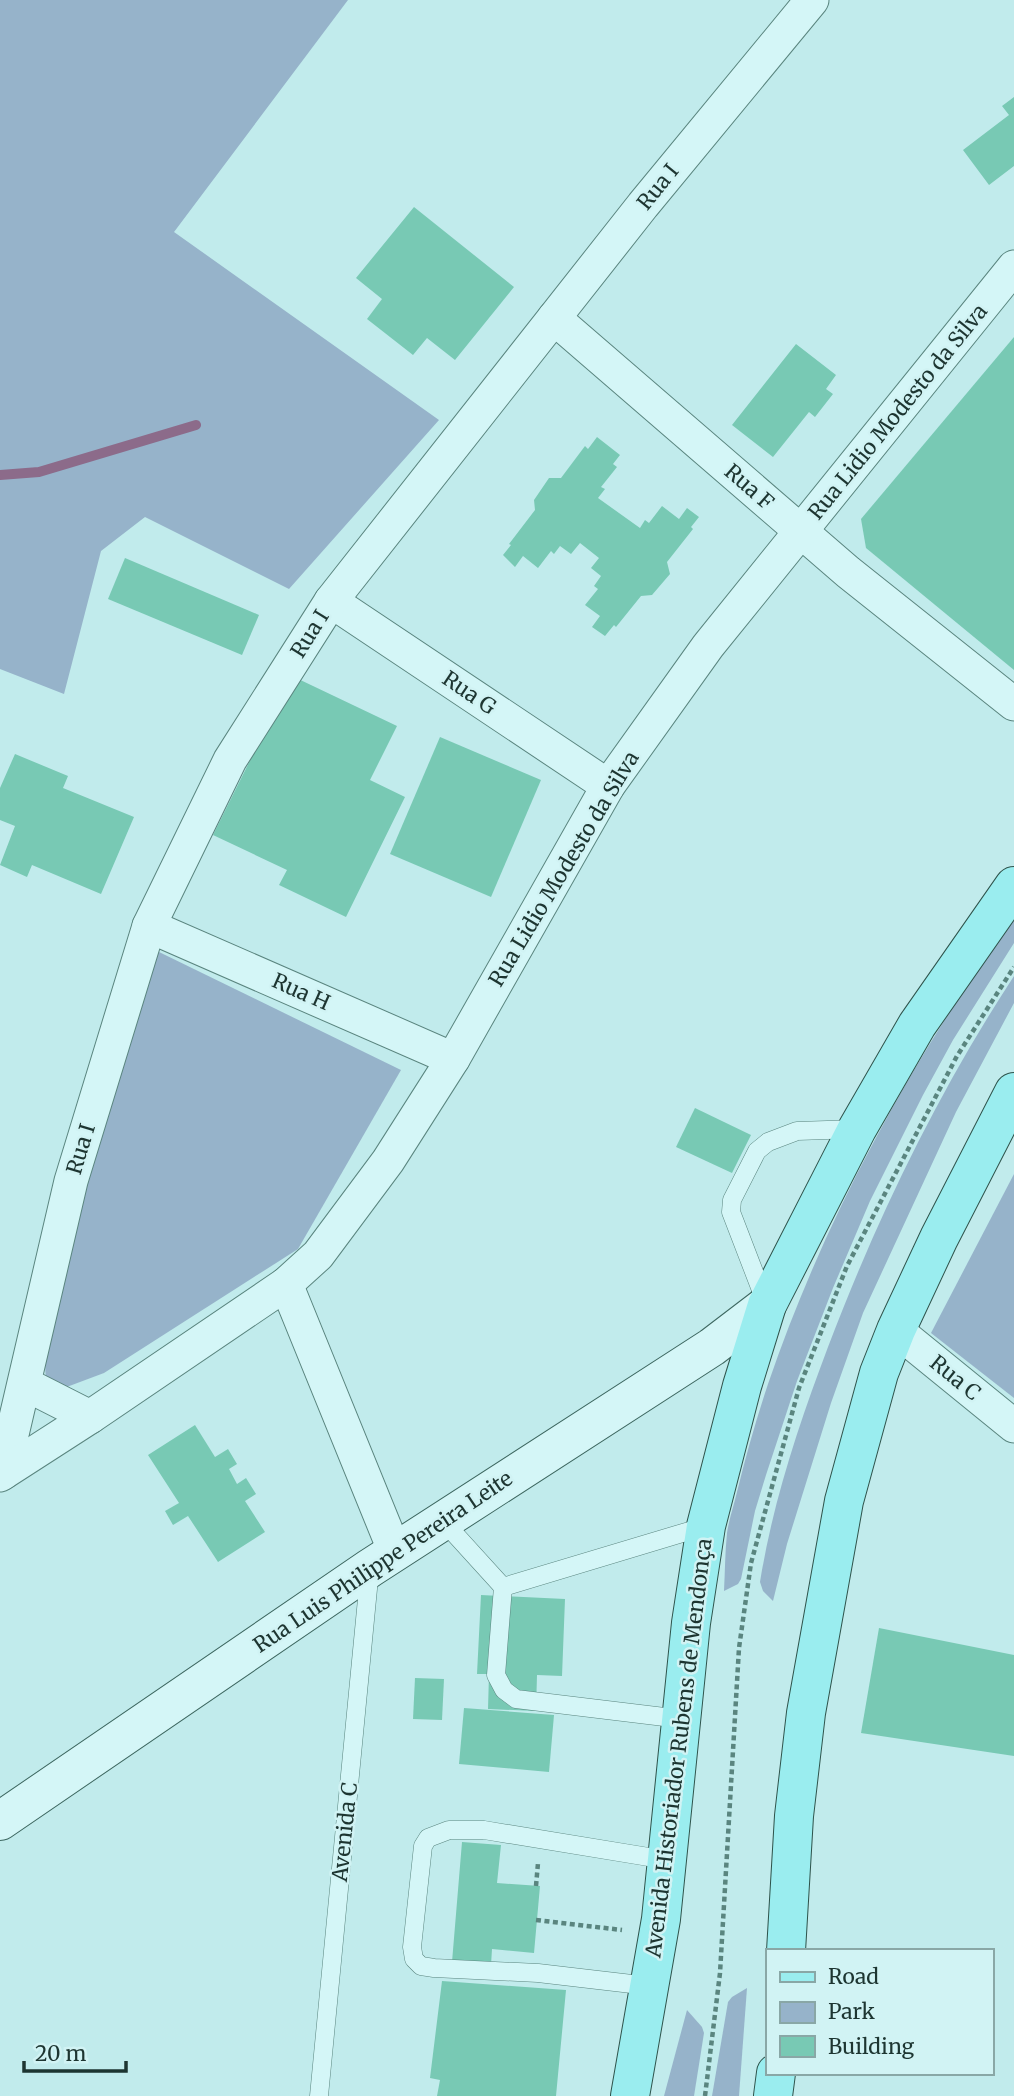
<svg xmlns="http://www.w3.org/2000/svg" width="1014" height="2096" viewBox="0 0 1014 2096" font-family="Merriweather,serif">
<rect width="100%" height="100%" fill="#c1ebec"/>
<g fill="#96b3ca">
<path d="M0 0H348L174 232 439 420 289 589 145 517 101 551 64 694 0 669Z"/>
<path d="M1014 917V943L953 1040 923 1095 870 1201 833 1288 797 1381 766 1475 755 1511 741 1579 738 1584 724 1591C725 1572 725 1552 727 1533 729 1519 734 1505 737 1492 746 1455 756 1420 768 1384 825 1217 911 1061 1014 917Z"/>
<path d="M157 951 401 1070 298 1249 104 1373 64 1388 46 1382 44 1345 53 1291Z"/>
<path d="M1014 976V1003L956 1112 863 1313 831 1403 787 1544 773 1601 763 1591 760 1582C773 1501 799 1424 828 1347 877 1218 938 1092 1014 976Z"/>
<path d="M1014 1174V1398L931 1333Z"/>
<path d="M747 1988 739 2096H712L728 2002 732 1997Z"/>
<path d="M687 2010 702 2027 704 2033 694 2096H664Z"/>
</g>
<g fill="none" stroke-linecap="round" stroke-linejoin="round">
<path stroke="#8c6b8a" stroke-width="10" d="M0 475 39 472 196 425"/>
</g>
<g fill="#78c9b4">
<path d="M1014 97V166L989 185 963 150 1009 115 1002 106Z"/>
<path d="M414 207 514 287 455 360 427 338 413 355 367 319 382 299 356 278Z"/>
<path d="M1014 337V670L866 548 861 519Z"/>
<path d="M796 344 836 375 826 389 833 394 815 417 809 412 773 457 732 425Z"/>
<path d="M597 437 620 455 613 464 617 467 601 487 605 489 598 498 640 528 645 520 649 523 662 506 679 519 687 508 699 517 691 527 693 529 667 562 670 574 652 595 641 596 616 627 614 625 605 636 592 627 600 616 585 605 598 589 594 586 601 576 591 568 599 558 580 543 571 554 560 546 554 554 551 551 538 568 523 556 515 567 503 555 511 545 509 544 535 510 534 500 549 478H561L585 446 588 449Z"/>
<path d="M125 558 259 615 242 655 108 599Z"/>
<path d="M292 676 397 726 370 780 405 797 346 917 279 885 287 870 213 835Z"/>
<path d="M440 737 541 780 491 897 390 854Z"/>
<path d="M15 754 68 776 63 788 134 817 101 894 32 865 27 877 0 865 15 826 0 820V788Z"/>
<path d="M695 1108 751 1135 732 1173 676 1147Z"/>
<path d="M195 1425 215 1457 228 1449 237 1464 229 1469 237 1484 246 1478 256 1494 245 1501 265 1532 218 1562 188 1516 173 1525 165 1511 179 1503 148 1455Z"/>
<path d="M481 1595 565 1599 562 1676 537 1675 536 1711 488 1709 489 1674H477Z"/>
<path d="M879 1628 1014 1655V1756L861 1733Z"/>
<path d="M415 1678 444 1679 442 1720 413 1719Z"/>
<path d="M464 1708 554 1715 549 1772 459 1764Z"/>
<path d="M462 1842 501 1845 497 1883 540 1886 534 1953 492 1949 491 1965 452 1962Z"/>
<path d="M442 1981 566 1990 556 2096H437L440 2080 430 2078Z"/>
</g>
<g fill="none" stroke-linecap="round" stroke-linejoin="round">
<g stroke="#5a857f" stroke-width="19">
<g id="lane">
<path d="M766 1303 731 1212 732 1200 757 1151 768 1142 797 1131 857 1129"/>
<path d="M443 1521 503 1587 706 1526"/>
<path d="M503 1587 496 1675 504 1690 516 1699 681 1719"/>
<path d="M649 1986 538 1973 434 1968 421 1966 414 1959 412 1947 423 1846 428 1838 449 1830H484L667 1860"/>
<path d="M319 2096 370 1568"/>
</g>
</g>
<g stroke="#5a857f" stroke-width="35">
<g id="street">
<path d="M554 318 848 572 1014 704"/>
<path d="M331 601 608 786"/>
<path d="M149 926 453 1059"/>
<path d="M286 1284 395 1552"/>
<path d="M896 1330 1014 1426"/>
<path d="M25 1384 90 1417"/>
<path d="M3 1473 71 1181 149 926 230 760 331 601 643 205 812 0"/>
<path d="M0 1475 90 1417 286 1284 318 1255 388 1161 453 1059 608 786 708 646 1014 267"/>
</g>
</g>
<g stroke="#3d6760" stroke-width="40">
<path id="secondary" d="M0 1821 370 1568 712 1347 767 1305"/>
</g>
<g stroke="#2e534b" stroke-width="40">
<g id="primary">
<path d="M786 1951 794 1816 806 1713 844 1501 879 1373 896 1330 939 1238 1014 1092"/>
<path d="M630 2096 661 1919 691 1623 706 1526 742 1386 767 1305 857 1129 917 1025 1014 886"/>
<path d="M773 2096 776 2073"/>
</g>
</g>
<g stroke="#5a857f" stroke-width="4.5" stroke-dasharray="5 3.5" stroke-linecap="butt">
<path d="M536 1886 538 1863"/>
<path d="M536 1920 622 1930"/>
<path d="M705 2096 720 1973 739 1648 751 1563 799 1388 847 1266 957 1056 1014 967"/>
</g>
<use href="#lane" stroke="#d4f6f7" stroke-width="18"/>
<use href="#street" stroke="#d4f6f7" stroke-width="33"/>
<use href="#secondary" stroke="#d4f6f7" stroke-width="38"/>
<use href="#primary" stroke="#9aedef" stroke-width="38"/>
</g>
<g text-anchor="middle" stroke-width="5" stroke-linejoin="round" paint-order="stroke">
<g font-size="21" fill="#1d3531" stroke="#d1f3f4">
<text transform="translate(658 187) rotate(-51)" y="7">Rua I</text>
<text transform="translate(898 412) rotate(-51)" y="7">Rua Lidio Modesto da Silva</text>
<text transform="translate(749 487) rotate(41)" y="7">Rua F</text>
<text transform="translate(310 634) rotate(-58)" y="7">Rua I</text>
<text transform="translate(469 693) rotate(34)" y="7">Rua G</text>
<text transform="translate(564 869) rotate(-59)" y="7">Rua Lidio Modesto da Silva</text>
<text transform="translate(301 992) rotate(24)" y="7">Rua H</text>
<text transform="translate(81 1149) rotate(-73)" y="7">Rua I</text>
<text transform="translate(955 1378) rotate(39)" y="7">Rua C</text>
<text transform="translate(383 1562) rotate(-34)" y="7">Rua Luis Philippe Pereira Leite</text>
<text transform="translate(679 1748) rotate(-83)" y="7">Avenida Historiador Rubens de Mendonça</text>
<text transform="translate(345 1832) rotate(-84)" y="7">Avenida C</text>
</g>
</g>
<rect x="766" y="1949" width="228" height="126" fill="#d1f3f4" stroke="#89a7a6" stroke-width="2"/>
<rect x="780" y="1972" width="35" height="10" fill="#9aedef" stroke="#89a7a6" stroke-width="2"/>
<text x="828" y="1984" font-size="21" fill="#1d3531">Road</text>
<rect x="780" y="2002" width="35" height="21" fill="#96b3ca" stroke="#89a7a6" stroke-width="2"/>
<text x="828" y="2019" font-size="21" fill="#1d3531">Park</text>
<rect x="780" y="2036" width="35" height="21" fill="#78c9b4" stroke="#89a7a6" stroke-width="2"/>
<text x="828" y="2054" font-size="21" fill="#1d3531">Building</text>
<path d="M24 2061v10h102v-10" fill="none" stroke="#1d3531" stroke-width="3.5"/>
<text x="35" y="2061" font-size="21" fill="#1d3531" stroke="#d1f3f4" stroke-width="5" paint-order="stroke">20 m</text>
</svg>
